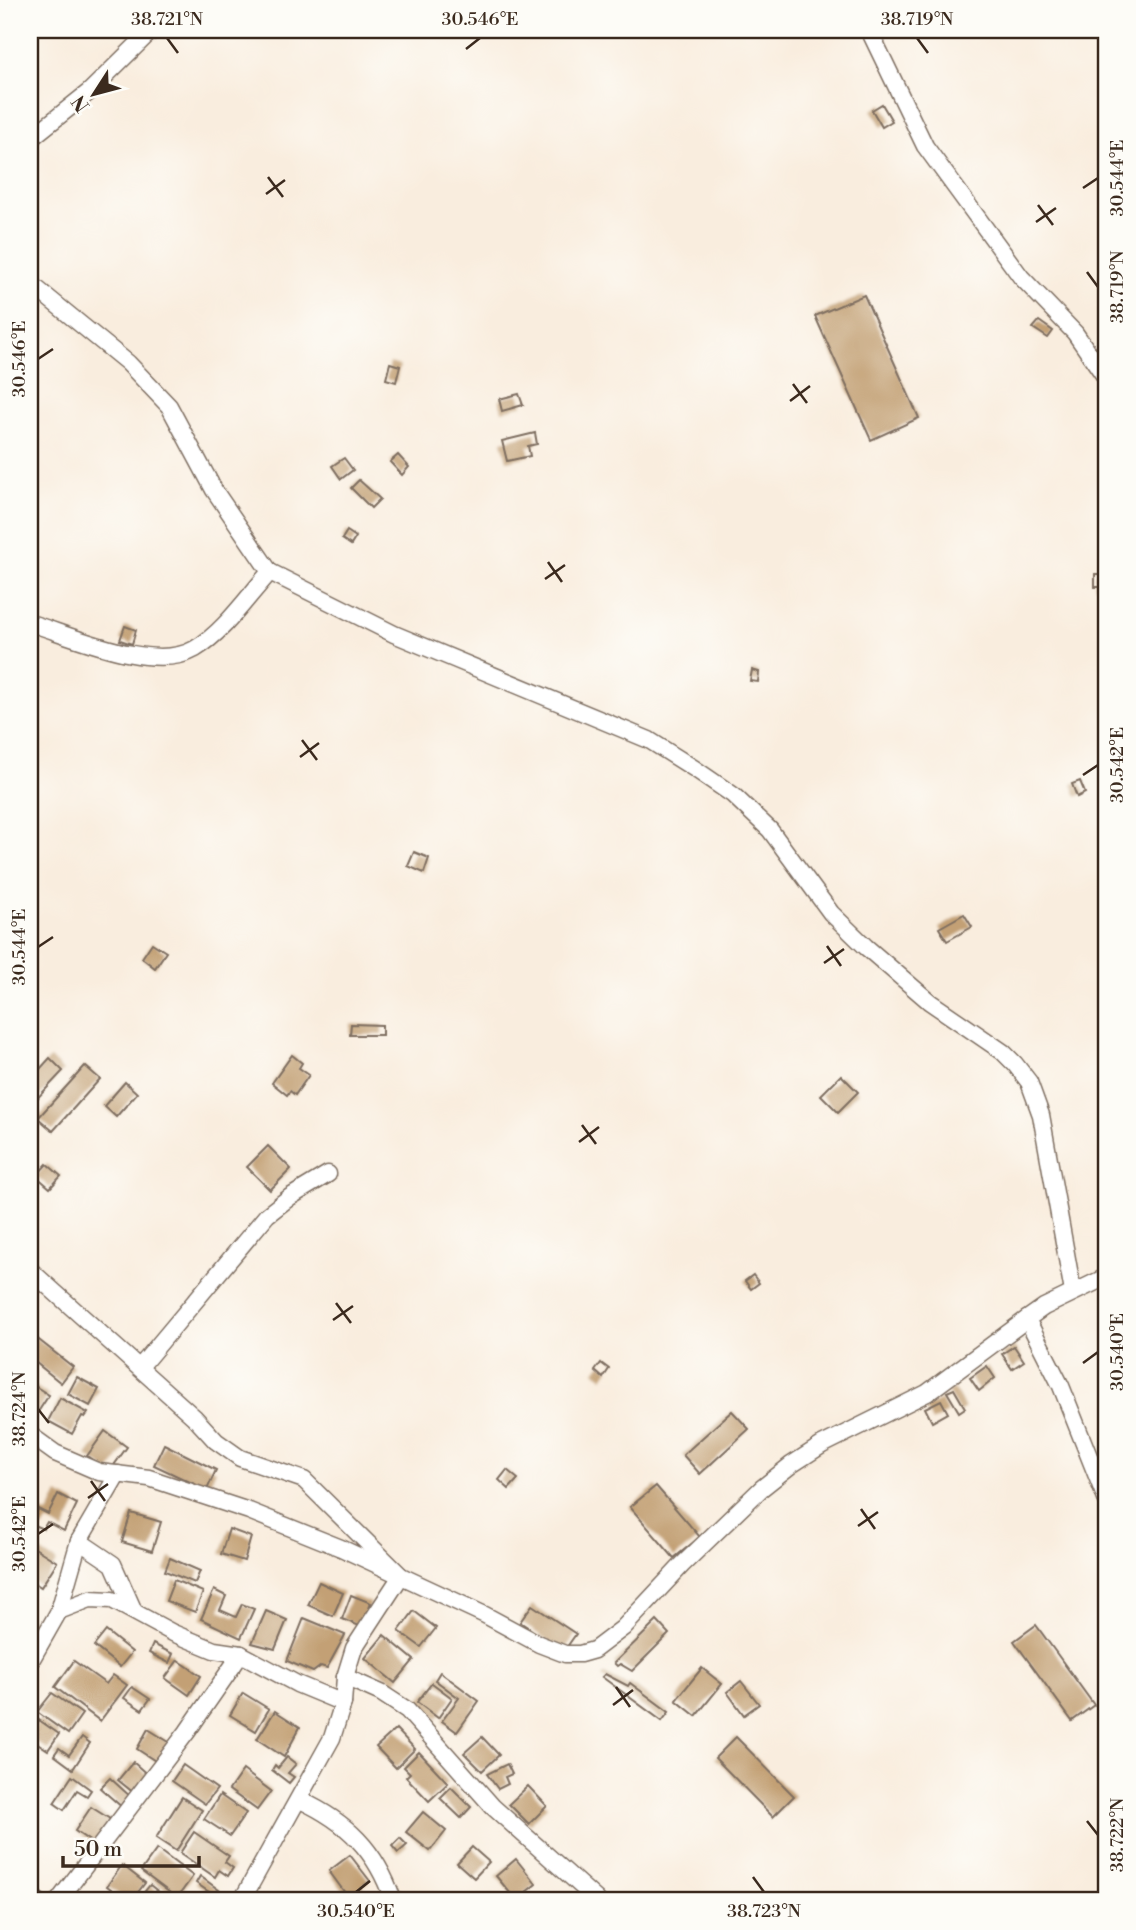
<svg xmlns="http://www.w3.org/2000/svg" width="1136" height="1930" viewBox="0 0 1136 1930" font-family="'Libre Bodoni',serif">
<rect width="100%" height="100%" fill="#fdfcf7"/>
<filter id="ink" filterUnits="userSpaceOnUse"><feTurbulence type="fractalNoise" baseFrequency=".0143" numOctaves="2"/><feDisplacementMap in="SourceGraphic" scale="14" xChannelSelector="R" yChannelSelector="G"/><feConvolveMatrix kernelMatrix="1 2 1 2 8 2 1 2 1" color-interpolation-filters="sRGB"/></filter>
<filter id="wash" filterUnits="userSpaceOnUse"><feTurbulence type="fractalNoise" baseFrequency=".00686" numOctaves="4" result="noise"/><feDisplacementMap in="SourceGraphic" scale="28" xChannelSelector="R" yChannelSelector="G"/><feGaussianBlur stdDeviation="1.57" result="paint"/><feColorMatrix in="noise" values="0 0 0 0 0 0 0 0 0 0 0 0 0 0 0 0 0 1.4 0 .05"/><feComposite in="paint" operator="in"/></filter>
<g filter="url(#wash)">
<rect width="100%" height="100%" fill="#f9edde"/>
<g id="blocks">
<g fill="#c3a074">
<path d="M882 104 892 121 882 127 872 110Z"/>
<path d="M864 295 919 418 871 440 815 316Z"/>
<path d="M1039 321 1053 331 1048 338 1033 328Z"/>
<path d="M390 363 400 366 396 382 386 379Z"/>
<path d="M519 394 523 405 502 411 499 399Z"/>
<path d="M535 433 537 444 528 446 530 456 507 461 502 441Z"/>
<path d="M398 455 409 467 402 475 390 462Z"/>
<path d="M344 458 353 470 341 479 332 466Z"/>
<path d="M359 480 380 499 371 508 351 488Z"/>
<path d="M347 531 356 537 351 545 342 539Z"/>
<path d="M1095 574H1103L1102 587H1095Z"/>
<path d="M125 626 136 630 132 644 120 640Z"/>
<path d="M752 670 759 672 758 682 750 681Z"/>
<path d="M1080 781 1085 793 1077 797 1072 784Z"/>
<path d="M414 852 429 858 424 873 408 866Z"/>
<path d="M964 914 972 927 947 941 939 928Z"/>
<path d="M152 943 166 952 155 968 142 958Z"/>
<path d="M351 1024 382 1025V1035H350Z"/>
<path d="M292 1055 302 1063 299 1068 309 1075 295 1095 290 1091 287 1095 272 1083Z"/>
<path d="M50 1058 63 1071 30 1106V1080Z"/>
<path d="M85 1066 100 1079 53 1131 38 1118Z"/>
<path d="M841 1075 858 1092 838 1112 821 1095Z"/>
<path d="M125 1082 137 1093 116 1117 104 1106Z"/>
<path d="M268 1146 291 1169 270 1190 247 1167Z"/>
<path d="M47 1164 61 1176 50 1188 36 1176Z"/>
<path d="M753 1275 759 1283 751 1289 745 1281Z"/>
<path d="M30 1333 73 1367 61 1383 30 1358Z"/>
<path d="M1014 1346 1024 1361 1012 1369 1002 1354Z"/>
<path d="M601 1363 609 1369 603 1378 595 1371Z"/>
<path d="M987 1366 995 1378 979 1391 970 1378Z"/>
<path d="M77 1377 99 1389 90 1406 68 1394Z"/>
<path d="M30 1383 49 1395 34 1418 30 1416Z"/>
<path d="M954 1389 965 1408 959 1412 947 1392Z"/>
<path d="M60 1398 88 1413 85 1417 82 1416 72 1434 48 1421Z"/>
<path d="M941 1400 948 1413 932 1422 925 1408Z"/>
<path d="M732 1411 749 1429 700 1474 683 1455Z"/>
<path d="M105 1431 127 1447 109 1472 87 1456Z"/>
<path d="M164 1444 216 1470 207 1490 154 1465Z"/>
<path d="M507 1470 518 1479 509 1489 499 1480Z"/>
<path d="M656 1486 700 1537 674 1558 630 1507Z"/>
<path d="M58 1494 77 1504 64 1531 47 1522 43 1529 31 1524 38 1509 48 1514Z"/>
<path d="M131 1513 161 1522 152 1551 122 1542Z"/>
<path d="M229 1529 251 1537 244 1561 221 1554Z"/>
<path d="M30 1545 57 1562 41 1587 30 1580Z"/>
<path d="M170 1558 200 1571 195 1583 165 1571Z"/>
<path d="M174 1580 203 1592 195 1612 166 1601Z"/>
<path d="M319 1582 343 1593 333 1616 308 1605Z"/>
<path d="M214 1590 226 1596 220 1610 236 1617 242 1604 254 1609 241 1638 201 1619Z"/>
<path d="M351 1595 371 1603 362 1627 342 1619Z"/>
<path d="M532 1605 576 1634 564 1651 520 1622Z"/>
<path d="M266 1611 287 1620 275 1649 252 1643Z"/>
<path d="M414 1611 436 1628 421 1647 399 1631Z"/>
<path d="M304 1618 345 1635 327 1668 321 1666 313 1672 287 1661Z"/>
<path d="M657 1621 669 1634 632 1671 620 1664 617 1666 614 1663Z"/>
<path d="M1036 1625 1094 1705 1072 1721 1014 1641Z"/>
<path d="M106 1631 132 1652 120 1667 94 1646Z"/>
<path d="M384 1635 414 1660 395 1683 365 1658Z"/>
<path d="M153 1644 173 1654 169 1663 149 1653Z"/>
<path d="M178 1660 201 1676 189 1695 165 1678Z"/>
<path d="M74 1661 106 1684 113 1675 127 1685 100 1721 55 1687Z"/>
<path d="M702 1668 722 1684 696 1716 676 1700Z"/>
<path d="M440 1672 479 1701 457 1732 442 1721 459 1698 435 1680Z"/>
<path d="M605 1674 628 1686 630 1683 669 1712 662 1721 602 1677Z"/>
<path d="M741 1681 759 1704 744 1715 727 1692Z"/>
<path d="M432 1683 452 1698 438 1718 417 1702Z"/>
<path d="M132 1687 150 1699 142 1710 124 1698Z"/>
<path d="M52 1693 82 1714 68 1734 37 1712Z"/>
<path d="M243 1693 269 1709 256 1731 230 1715Z"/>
<path d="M275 1711 300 1727 284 1757 257 1739Z"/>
<path d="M39 1720 59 1734 48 1750 30 1738Z"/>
<path d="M148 1729 169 1742 157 1762 137 1749Z"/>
<path d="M396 1729 415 1749 396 1768 376 1747Z"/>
<path d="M82 1737 90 1743 73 1769 54 1755 59 1748 69 1755Z"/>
<path d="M482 1737 499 1755 482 1771 464 1753Z"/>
<path d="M736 1737 794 1796 773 1817 715 1758Z"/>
<path d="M419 1752 448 1783 429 1801 406 1777 410 1773 404 1767Z"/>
<path d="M287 1757 296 1764 288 1773 294 1777 289 1783 272 1770 275 1765 278 1768Z"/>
<path d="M133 1762 149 1776 134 1793 118 1780Z"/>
<path d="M507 1764 512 1774 505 1777 508 1784 498 1789 487 1774Z"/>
<path d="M183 1765 217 1789 205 1804 172 1781Z"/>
<path d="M243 1770 271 1791 257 1810 229 1790Z"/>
<path d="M72 1776 91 1790 87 1796 77 1790 64 1810 54 1803Z"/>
<path d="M110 1778 132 1798 123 1808 100 1788Z"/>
<path d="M528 1786 547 1806 529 1824 509 1804Z"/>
<path d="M451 1787 471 1807 461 1818 440 1798Z"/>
<path d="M220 1795 246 1813 230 1836 204 1819Z"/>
<path d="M182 1797 202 1810 176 1851 156 1838Z"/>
<path d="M91 1807 110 1819 94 1844 75 1831Z"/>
<path d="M423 1812 446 1831 430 1851 406 1832Z"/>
<path d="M194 1832 229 1856 225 1862 233 1868 228 1876 219 1870 215 1877 180 1853Z"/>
<path d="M400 1838 407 1845 398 1853 392 1846Z"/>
<path d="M472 1847 489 1862 474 1878 457 1863Z"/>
<path d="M157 1849 193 1876 177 1898 141 1871Z"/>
<path d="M350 1855 370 1881 348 1897 329 1871Z"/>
<path d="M516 1859 536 1884 516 1900 496 1876Z"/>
<path d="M122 1865 145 1883 132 1900H126L107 1886Z"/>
<path d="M200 1876 219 1890 215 1896 196 1883Z"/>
<path d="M30 1884 50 1900H30Z"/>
<path d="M150 1885 160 1893 155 1900H138Z"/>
</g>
</g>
</g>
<g filter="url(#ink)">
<use href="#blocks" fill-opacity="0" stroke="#7e6e61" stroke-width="2"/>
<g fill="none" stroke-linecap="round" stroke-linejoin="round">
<g stroke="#7e6e61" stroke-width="19">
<g id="street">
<path d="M869 30 925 146 1021 277 1075 333 1106 378"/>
<path d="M30 139 89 92 152 30"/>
<path d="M30 283 128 363 169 406 214 490 270 572 394 634 649 740 695 769 733 795 770 830 831 913 866 947 930 1002 1003 1052 1015 1064 1029 1082 1041 1115 1073 1292"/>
<path d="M30 623C73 636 154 673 195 649 224 632 248 596 270 572"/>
<path d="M30 1270 194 1417 216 1441 240 1458 304 1480 401 1576 354 1648 345 1677 343 1703 332 1738 242 1900"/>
<path d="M1106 1277 1044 1307 1027 1319 1061 1386 1106 1499"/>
<path d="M140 1367 267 1215 290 1197 328 1174"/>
<path d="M30 1435 55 1453 99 1472 149 1478 249 1511 341 1548 485 1615 539 1644 565 1654H580L594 1650 623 1628 682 1565 762 1488 791 1465 822 1445 927 1393 1027 1319"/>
<path d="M79 1541 113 1564 133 1609"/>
<path d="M59 1611 90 1599 112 1600 173 1633 214 1650 241 1654 297 1684 343 1703"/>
<path d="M30 1662 59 1611 79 1541 118 1474"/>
<path d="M345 1677 381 1693 407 1710 493 1807 597 1900"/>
<path d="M300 1800C347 1822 376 1850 393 1900"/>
<path d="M59 1900 187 1732 241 1654"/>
</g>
</g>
<use href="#street" stroke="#fff" stroke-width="16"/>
</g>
</g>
<path fill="none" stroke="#3b2a1e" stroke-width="2.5" d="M167 38 178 53M917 38 928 53M466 49 480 38M268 177 283 197M1083 188 1098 178M266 194 285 180M1038 205 1053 225M1036 222 1056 208M1087 272 1098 287M38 359 53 349M793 384 807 403M790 401 810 386M548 562 562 582M545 579 565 565M302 740 317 760M300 757 319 743M1083 775 1098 765M827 946 841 966M38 947 53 937M824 963 844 949M582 1125 596 1144M579 1142 599 1127M336 1303 351 1323M333 1320 353 1306M1083 1363 1098 1352M38 1409 49 1423M91 1481 105 1501M88 1498 108 1484M861 1509 875 1529M858 1526 878 1512M38 1534 53 1524M616 1687 630 1707M613 1705 633 1690M1087 1821 1098 1835M753 1877 764 1892M356 1892 370 1881"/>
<rect width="1136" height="1930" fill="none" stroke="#fdfcf7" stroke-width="77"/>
<g transform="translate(94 94) rotate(234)" stroke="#fdfcf7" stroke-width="5" paint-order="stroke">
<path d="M0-5L12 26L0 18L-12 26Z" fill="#3b2a1e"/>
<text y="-10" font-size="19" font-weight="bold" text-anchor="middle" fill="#3b2a1e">N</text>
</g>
<path d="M63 1856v10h136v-10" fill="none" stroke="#3b2a1e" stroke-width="3.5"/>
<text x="74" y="1856" font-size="21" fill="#3b2a1e" stroke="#fdfcf7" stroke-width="5" paint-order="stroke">50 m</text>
<rect x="38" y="38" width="1060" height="1854" fill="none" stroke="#3b2a1e" stroke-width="2.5"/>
<g font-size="18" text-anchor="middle" fill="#3b2a1e">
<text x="167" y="25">38.721°N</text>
<text x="480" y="25">30.546°E</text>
<text x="917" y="25">38.719°N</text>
<text transform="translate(1117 178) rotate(-90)" y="6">30.544°E</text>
<text transform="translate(1117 287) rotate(-90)" y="6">38.719°N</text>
<text transform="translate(19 359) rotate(-90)" y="6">30.546°E</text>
<text transform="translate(1117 765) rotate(-90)" y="6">30.542°E</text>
<text transform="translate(19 947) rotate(-90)" y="6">30.544°E</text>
<text transform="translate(1117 1352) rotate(-90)" y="6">30.540°E</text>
<text transform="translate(19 1409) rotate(-90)" y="6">38.724°N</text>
<text transform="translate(19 1534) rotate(-90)" y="6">30.542°E</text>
<text transform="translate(1117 1835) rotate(-90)" y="6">38.722°N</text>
<text x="356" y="1917">30.540°E</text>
<text x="764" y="1917">38.723°N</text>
</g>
</svg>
